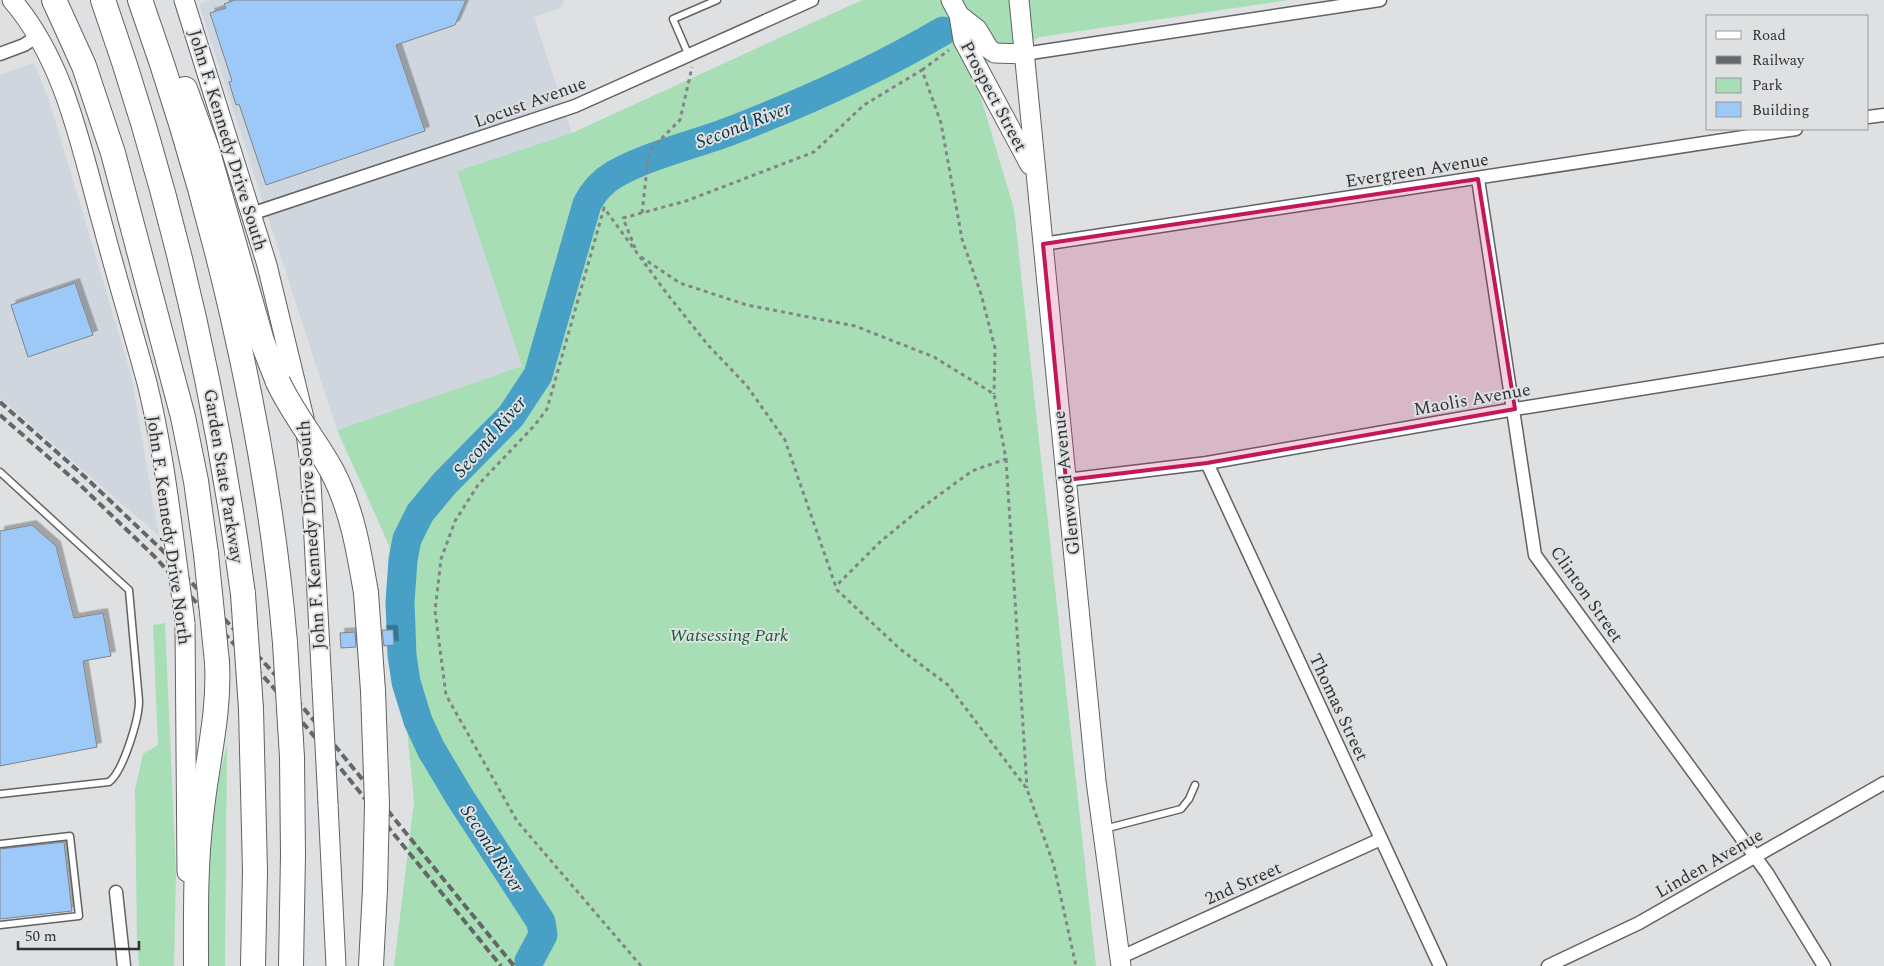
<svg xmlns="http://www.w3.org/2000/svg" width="1884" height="966" viewBox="0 0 1884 966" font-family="Spectral,serif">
<defs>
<filter id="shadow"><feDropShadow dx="4.5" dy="-4.5" stdDeviation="0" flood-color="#0004"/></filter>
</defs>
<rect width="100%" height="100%" fill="#dee0e2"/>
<g fill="#cfd6de">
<path d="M210 0H565L560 8 534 17 572 133 457 171 522 366 337 430 199 4Z"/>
<path d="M34 63 50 103 131 375 159 536 0 398V75Z"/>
</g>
<g fill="#a8deb5">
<path d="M862 0H1288L1040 37 973 71 1014 209 1096 966H394L414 801 389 545 337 430 522 366 457 171 572 133Z"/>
<path d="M165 623 176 873 174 966H139L137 943 135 790 143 754 158 745 153 625Z"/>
<path d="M227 744 225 966H205V836Z"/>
</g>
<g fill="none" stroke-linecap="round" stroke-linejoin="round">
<path stroke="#48a0c6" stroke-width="29" d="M529 961 543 935 541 922 459 796 431 749 418 721 406 682 402 655 400 602 403 560 407 539 420 513 444 484 511 416 538 375 587 204C593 192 603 181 615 174 651 154 694 145 733 130 805 102 877 70 943 31"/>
</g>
<g fill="#9cc9f7" stroke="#818385" filter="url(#shadow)">
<path d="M235 0H466L455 25 396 45 425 131 266 185 239 104 236 105 229 82 232 81 210 13 226 8 224 4Z"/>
<path d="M75 283 93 335 28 357 11 305Z"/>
<path d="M32 525 56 546 74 618 103 613 111 656 83 661 97 747 0 766V531Z"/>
<path d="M382 630H393L394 645 384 646Z"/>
<path d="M355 632 356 647 341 648 340 633Z"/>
<path d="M64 842 72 911 0 919V849Z"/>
</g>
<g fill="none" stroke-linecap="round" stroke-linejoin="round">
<g stroke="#606264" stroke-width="9">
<g id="lane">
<path d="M689 56 673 19 717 0"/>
<path d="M0 472 129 590 139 701C139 719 123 772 109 782L0 794"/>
<path d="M1104 829 1181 809 1189 799 1195 785"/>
<path d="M0 844 70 836 79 916 0 925"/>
</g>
</g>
<g stroke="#606264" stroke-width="15">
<g id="street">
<path d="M0 54 24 45 39 35"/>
<path d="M1024 54 1380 0"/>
<path d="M1868 117 1884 115"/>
<path d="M1478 179 1535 555 1767 873 1824 966"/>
<path d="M251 214 575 106 812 0"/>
<path d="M1043 244 1796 129"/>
<path d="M1207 463 1440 966"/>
<path d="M1066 480 1207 463 1515 409 1884 350"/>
<path d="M116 892 124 966"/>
<path d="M1119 958 1381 839"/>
<path d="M1548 966 1639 923 1884 783"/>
</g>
</g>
<g stroke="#606264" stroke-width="21">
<g id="secondary">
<path d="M12 0C66 63 81 148 103 226 117 279 133 331 147 383 158 427 165 472 171 517"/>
<path d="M184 0 267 265 304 418 310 464 322 687"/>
<path d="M951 0 959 15 963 40 1030 165"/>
<path d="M1019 0 1096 781 1121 966"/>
<path d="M959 15 977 29 989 49 995 53 1024 54"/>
<path d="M185 623 187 872"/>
<path d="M328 804 336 966"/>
</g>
</g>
<g stroke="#606264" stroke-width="26">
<g id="highway">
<path d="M54 0 84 66 113 153 183 417 196 481 206 554"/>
<path d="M103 0C171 193 216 391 243 594"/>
<path d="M140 0C212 201 267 430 285 643"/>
<path d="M185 89 207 149 262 341 278 382"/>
<path d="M366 593 373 691"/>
<path d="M251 709 255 871 253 966"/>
<path d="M196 966C196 916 195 867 201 817 206 765 220 715 217 662"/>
<path d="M291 966 293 855 292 757"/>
<path d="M371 966 375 889"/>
</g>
</g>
<g stroke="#838486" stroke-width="3" stroke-dasharray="4 4" stroke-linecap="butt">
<path d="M922 70 949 50"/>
<path d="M642 213 649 151 680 120 692 67"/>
<path d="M635 248 623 218 686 201 814 152 864 105 922 70 941 123 962 239 981 294 995 348 994 394"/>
<path d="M641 257 680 283 747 305 855 326 934 357 994 394 1006 459 972 471 924 506 881 541 836 586"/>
<path d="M1006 459 1027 788"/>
<path d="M641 966 517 821 446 695 435 611 441 559 455 521 478 485 534 426 547 409 604 208 668 295 708 345 747 386 785 440 837 590 900 649 948 685 1027 789 1054 866 1076 966"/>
</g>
<use href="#lane" stroke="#fff" stroke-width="6"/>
<use href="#street" stroke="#fff" stroke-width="12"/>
<use href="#secondary" stroke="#fff" stroke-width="19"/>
<use href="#highway" stroke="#fff" stroke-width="24"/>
<g stroke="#656667" stroke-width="4" stroke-dasharray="8 4" stroke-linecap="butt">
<path d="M0 402 84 476 162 550 279 679 332 742 514 966"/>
<path d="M0 415 78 483 155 557 272 686 324 748 501 966"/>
</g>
<g stroke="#606264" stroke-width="21" stroke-linecap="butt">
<g id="secondary-bridge">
<path d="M171 517 185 623"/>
<path d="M322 687 328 804"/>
</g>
</g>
<g stroke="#606264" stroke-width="26" stroke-linecap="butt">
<g id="highway-bridge">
<path d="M278 382C293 414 315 440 332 471 352 509 359 551 366 593"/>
<path d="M206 554 217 662"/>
<path d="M243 594 251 709"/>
<path d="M285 643 292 757"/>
<path d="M373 691 377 804 375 889"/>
</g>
</g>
<use href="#secondary-bridge" stroke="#fff" stroke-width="19"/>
<use href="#highway-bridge" stroke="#fff" stroke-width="24"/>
</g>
<path fill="#c2185b" fill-opacity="0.2" stroke="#c2185b" stroke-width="4" stroke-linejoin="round" d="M1478 179 1515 409 1207 463 1066 480 1043 244Z"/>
<g text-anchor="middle" stroke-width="4" stroke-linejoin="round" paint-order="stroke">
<g font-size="18" fill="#303132" stroke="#dee0e2">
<text transform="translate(994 96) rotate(62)" y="6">Prospect Street</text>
<text transform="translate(530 102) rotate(-20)" y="6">Locust Avenue</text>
<text transform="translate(228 140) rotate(73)" y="6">John F. Kennedy Drive South</text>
<text transform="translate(1417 170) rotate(-9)" y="6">Evergreen Avenue</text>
<text transform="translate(1472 399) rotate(-10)" y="6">Maolis Avenue</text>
<text transform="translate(224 476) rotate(81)" y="6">Garden State Parkway</text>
<text transform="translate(1066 483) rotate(-96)" y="6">Glenwood Avenue</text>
<text transform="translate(169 530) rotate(82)" y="6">John F. Kennedy Drive North</text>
<text transform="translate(311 535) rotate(-94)" y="6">John F. Kennedy Drive South</text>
<text transform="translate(1587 594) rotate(55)" y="6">Clinton Street</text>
<text transform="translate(1339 707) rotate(65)" y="6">Thomas Street</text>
<text transform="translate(1709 863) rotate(-30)" y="6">Linden Avenue</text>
<text transform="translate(1243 883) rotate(-24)" y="6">2nd Street</text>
</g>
<g font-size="18" font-style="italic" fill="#136132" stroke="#dee0e2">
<text x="729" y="641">Watsessing Park</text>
</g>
<g font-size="19" font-style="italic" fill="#073041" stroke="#dee0e2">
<text transform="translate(743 124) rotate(-21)" y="7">Second River</text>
<text transform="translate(489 436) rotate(-49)" y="7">Second River</text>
<text transform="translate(493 848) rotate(57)" y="7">Second River</text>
</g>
</g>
<rect x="1706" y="15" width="162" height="115" fill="#dee0e2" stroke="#989a9c"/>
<rect x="1716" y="31" width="25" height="8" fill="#ffffff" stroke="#989a9c"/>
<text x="1752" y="40" font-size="15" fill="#303132">Road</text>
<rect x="1716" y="56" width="25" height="8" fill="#656667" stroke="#989a9c"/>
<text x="1752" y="65" font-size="15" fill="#303132">Railway</text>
<rect x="1716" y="78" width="25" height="15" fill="#a8deb5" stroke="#989a9c"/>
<text x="1752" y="90" font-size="15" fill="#303132">Park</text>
<rect x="1716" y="102" width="25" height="15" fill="#9cc9f7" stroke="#989a9c"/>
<text x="1752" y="115" font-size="15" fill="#303132">Building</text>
<path d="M18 941v8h121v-8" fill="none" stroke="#303132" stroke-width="2.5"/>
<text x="25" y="941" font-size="15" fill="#303132" stroke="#dee0e2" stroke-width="4" paint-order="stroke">50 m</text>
</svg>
